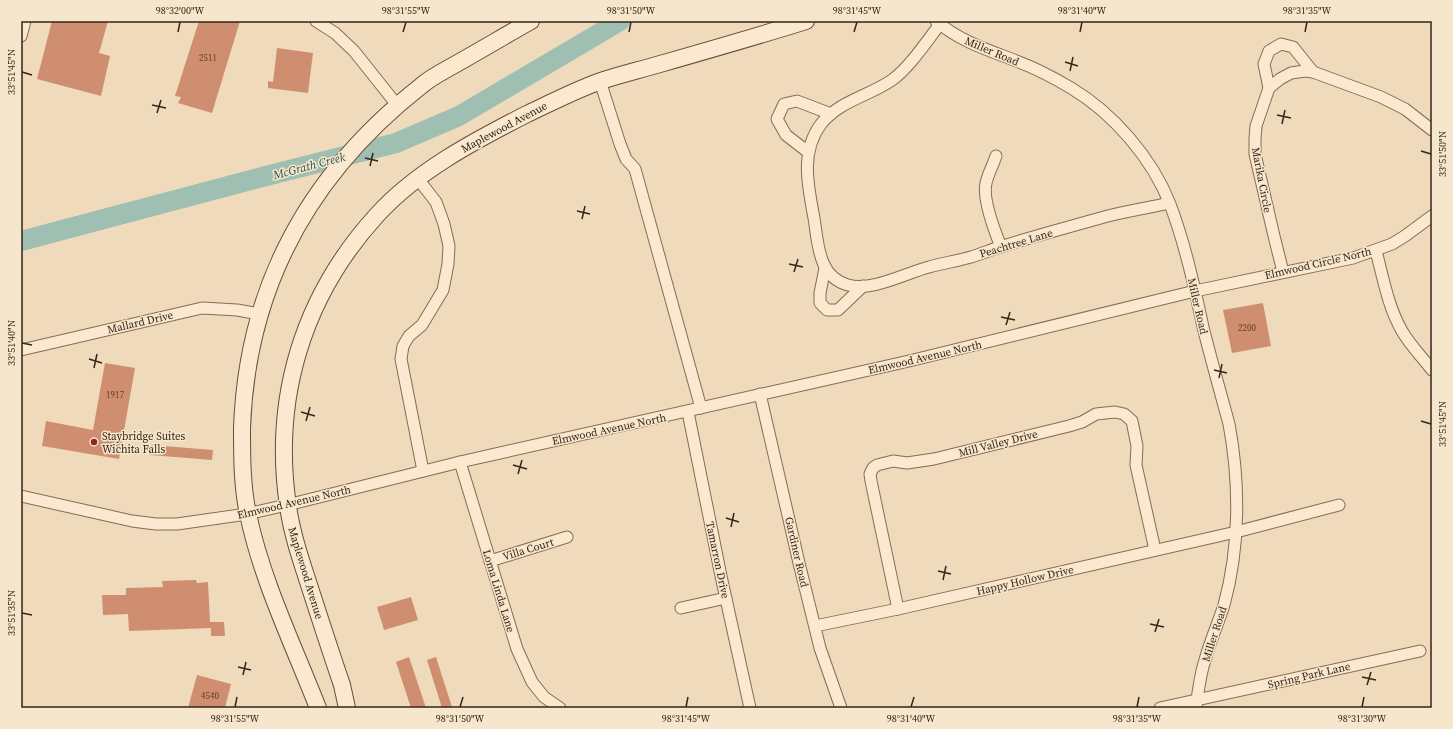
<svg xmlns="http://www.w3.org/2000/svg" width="1453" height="729" viewBox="0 0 1453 729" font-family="'Source Serif 4',serif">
<rect width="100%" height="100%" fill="#efdbbb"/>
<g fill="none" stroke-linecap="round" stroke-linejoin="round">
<path stroke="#9fbfb3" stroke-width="20" d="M21 241 262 177 396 143 459 116 620 21"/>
</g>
<g fill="#cf8e6f">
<path d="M52 21H108L99 53 110 56 101 96 37 79Z"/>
<path d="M199 21H240L212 113 178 103 181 97 175 96Z"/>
<path d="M277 48 313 53 308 93 268 88V81L273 82Z"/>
<path d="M1263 303 1271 346 1232 353 1223 310Z"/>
<path d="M105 363 135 368 119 459 42 446 46 421 93 430Z"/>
<path d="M151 445 213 450 212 460 150 455Z"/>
<path d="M196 580 197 583 208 582 210 622H224L225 636H211V628L129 631 128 614 103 615 102 595H126V588L163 587 162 581Z"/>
<path d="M411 597 418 620 384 630 377 607Z"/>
<path d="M409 657 426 708H411L396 662Z"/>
<path d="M436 657 452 707 447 708H442L427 660Z"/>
<path d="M197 675 231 684 225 708H188Z"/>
</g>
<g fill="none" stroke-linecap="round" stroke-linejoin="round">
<g stroke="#866b55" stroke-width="13">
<g id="street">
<path d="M316 21 335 33 354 51 397 105"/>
<path d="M936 21C960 41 985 49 1014 60 1033 67 1053 77 1071 88 1113 113 1152 158 1170 204 1185 244 1194 285 1203 327 1211 359 1220 391 1229 424 1240 483 1240 547 1224 605 1218 624 1210 641 1205 660 1200 675 1198 692 1196 708"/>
<path d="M940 24C927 41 909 68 892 80 869 96 839 101 821 124 800 152 808 186 814 218 818 243 818 277 848 285 871 292 906 273 929 267 943 263 957 261 971 257 981 254 990 250 1000 247 1034 236 1069 227 1104 217 1125 211 1148 208 1169 203"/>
<path d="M21 36 25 21"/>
<path d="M600 81 620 144 626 159 635 169 701 408"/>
<path d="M1269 88 1264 64 1269 51 1281 44 1293 47 1313 72"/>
<path d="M808 152 786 135 777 119 784 104 797 101 831 114"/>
<path d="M996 156C993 165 988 174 986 183 982 199 995 232 1001 247"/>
<path d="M418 179 436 202 444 224 449 246 448 264 443 290 422 325 409 336 403 346 401 359 423 471"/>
<path d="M1376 251C1383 277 1388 307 1402 331 1410 345 1422 357 1432 370"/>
<path d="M825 268 820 293V303L827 310H838L863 286"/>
<path d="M1283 272 1274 236 1255 154V139L1256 126 1269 88 1280 79 1291 73 1305 71 1313 72 1381 97 1405 109 1432 130"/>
<path d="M21 350 202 308 237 310 260 314"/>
<path d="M760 394 799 563 820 648 841 708"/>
<path d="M688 412 721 576 750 708"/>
<path d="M460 462 517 649 532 682 544 697 560 708"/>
<path d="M21 496 132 521 156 524H177L247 514 287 505 460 462 909 361 1195 291 1353 258 1392 244 1405 236 1432 216"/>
<path d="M490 561 567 537"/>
<path d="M681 608 726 598"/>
<path d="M898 609 871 481 870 474 873 468 877 465 893 461 907 463 934 459 1069 426 1082 422 1096 414 1115 412 1124 414 1132 421 1137 446 1136 465 1155 550"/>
<path d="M815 626 898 609 1236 532 1339 505"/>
<path d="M1160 708 1420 651"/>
</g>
</g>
<g stroke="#684c38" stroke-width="18">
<g id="secondary">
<path d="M318 708C293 644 262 581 248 514 242 486 242 457 242 428 247 286 310 173 421 86 431 77 444 71 456 64 481 50 506 35 531 21"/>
<path d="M347 708 342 685C331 653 321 622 311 591 302 563 292 535 288 506 272 398 303 296 377 215 417 171 474 141 527 114 550 103 574 91 598 82 618 75 640 70 660 64 709 50 758 36 806 21"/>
</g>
</g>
<use href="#street" stroke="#fae9ce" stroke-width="11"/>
<use href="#secondary" stroke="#fae9ce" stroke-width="16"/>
</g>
<path fill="none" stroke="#35251a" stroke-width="1.5" d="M178 32 180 22M403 32 406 22M629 32 631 22M854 32 857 22M1080 32 1082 22M1305 32 1307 22M1065 62 1078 66M1070 71 1073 57M22 72 32 75M152 105 166 108M157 113 161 100M1277 115 1291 118M1282 124 1285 110M1421 151 1431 154M365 158 378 161M370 166 373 153M577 211 590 214M582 219 585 206M789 264 803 267M794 272 798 259M1001 317 1015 320M1006 325 1010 312M22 343 32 345M89 359 102 363M94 368 97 354M1214 370 1227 373M1219 378 1222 364M301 412 315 416M306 421 310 407M1421 421 1431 424M513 465 527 469M518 474 522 460M726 518 739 522M731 527 734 513M938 571 951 574M943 580 946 566M22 613 32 615M1150 624 1164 627M1155 632 1159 619M238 667 251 670M243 675 246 662M1362 677 1376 680M1367 685 1371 672M235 707 237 697M460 707 463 697M686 707 688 697M911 707 914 697M1137 707 1139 697M1362 707 1364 697"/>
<circle fill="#97232e" stroke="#f6e6cb" stroke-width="1.5" cx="94" cy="442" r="4"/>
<g text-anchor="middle" stroke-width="3" stroke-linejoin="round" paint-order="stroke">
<g font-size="9" fill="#5c3f2f">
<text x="208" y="61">2511</text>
<text x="1247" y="331">2200</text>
<text x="115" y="398">1917</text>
<text x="210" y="699">4540</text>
</g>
<g font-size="11" fill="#35251a" stroke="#f6e6cb">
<text transform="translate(992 51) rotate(23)" y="4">Miller Road</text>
<text transform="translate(504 127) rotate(-28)" y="4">Maplewood Avenue</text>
<text transform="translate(1262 180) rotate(79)" y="4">Marika Circle</text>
<text transform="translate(1016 243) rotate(-17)" y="4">Peachtree Lane</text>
<text transform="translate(1318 263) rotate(-13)" y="4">Elmwood Circle North</text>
<text transform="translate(1198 306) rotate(77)" y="4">Miller Road</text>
<text transform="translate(140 322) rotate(-13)" y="4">Mallard Drive</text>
<text transform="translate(925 357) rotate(-13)" y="4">Elmwood Avenue North</text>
<text transform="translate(609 429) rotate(-12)" y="4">Elmwood Avenue North</text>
<text transform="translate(998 443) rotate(-14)" y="4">Mill Valley Drive</text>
<text transform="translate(294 502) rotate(-13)" y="4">Elmwood Avenue North</text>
<text transform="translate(528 549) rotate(-17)" y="4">Villa Court</text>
<text transform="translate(797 552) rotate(77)" y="4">Gardiner Road</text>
<text transform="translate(718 560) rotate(78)" y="4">Tamarron Drive</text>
<text transform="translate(306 573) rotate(73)" y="4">Maplewood Avenue</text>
<text transform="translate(1025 580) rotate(-13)" y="4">Happy Hollow Drive</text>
<text transform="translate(499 591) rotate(73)" y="4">Loma Linda Lane</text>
<text transform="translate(1214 634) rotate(-72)" y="4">Miller Road</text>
<text transform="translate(1309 675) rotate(-13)" y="4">Spring Park Lane</text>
</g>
<g font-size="11" fill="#35251a" stroke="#f6e6cb" text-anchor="start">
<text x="102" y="440">Staybridge Suites<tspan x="102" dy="13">Wichita Falls</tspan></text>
</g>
<g font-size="12" font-style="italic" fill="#29554e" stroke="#f6e6cb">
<text transform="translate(309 166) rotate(-15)" y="4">McGrath Creek</text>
</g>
</g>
<rect width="1453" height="729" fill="none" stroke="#f6e6cb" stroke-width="44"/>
<rect x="22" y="22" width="1409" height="685" fill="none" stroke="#35251a" stroke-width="1.5"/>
<g font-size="10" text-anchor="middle" fill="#35251a">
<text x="180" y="14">98°32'00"W</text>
<text x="406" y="14">98°31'55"W</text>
<text x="631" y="14">98°31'50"W</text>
<text x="857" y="14">98°31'45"W</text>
<text x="1082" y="14">98°31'40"W</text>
<text x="1307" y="14">98°31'35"W</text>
<text transform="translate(11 72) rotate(-90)" y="4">33°51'45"N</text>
<text transform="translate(1442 154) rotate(-90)" y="4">33°51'50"N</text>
<text transform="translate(11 343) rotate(-90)" y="4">33°51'40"N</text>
<text transform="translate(1442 424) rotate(-90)" y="4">33°51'45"N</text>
<text transform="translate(11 613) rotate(-90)" y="4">33°51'35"N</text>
<text x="235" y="722">98°31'55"W</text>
<text x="460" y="722">98°31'50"W</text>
<text x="686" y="722">98°31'45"W</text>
<text x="911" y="722">98°31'40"W</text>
<text x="1137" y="722">98°31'35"W</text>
<text x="1362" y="722">98°31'30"W</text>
</g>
</svg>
